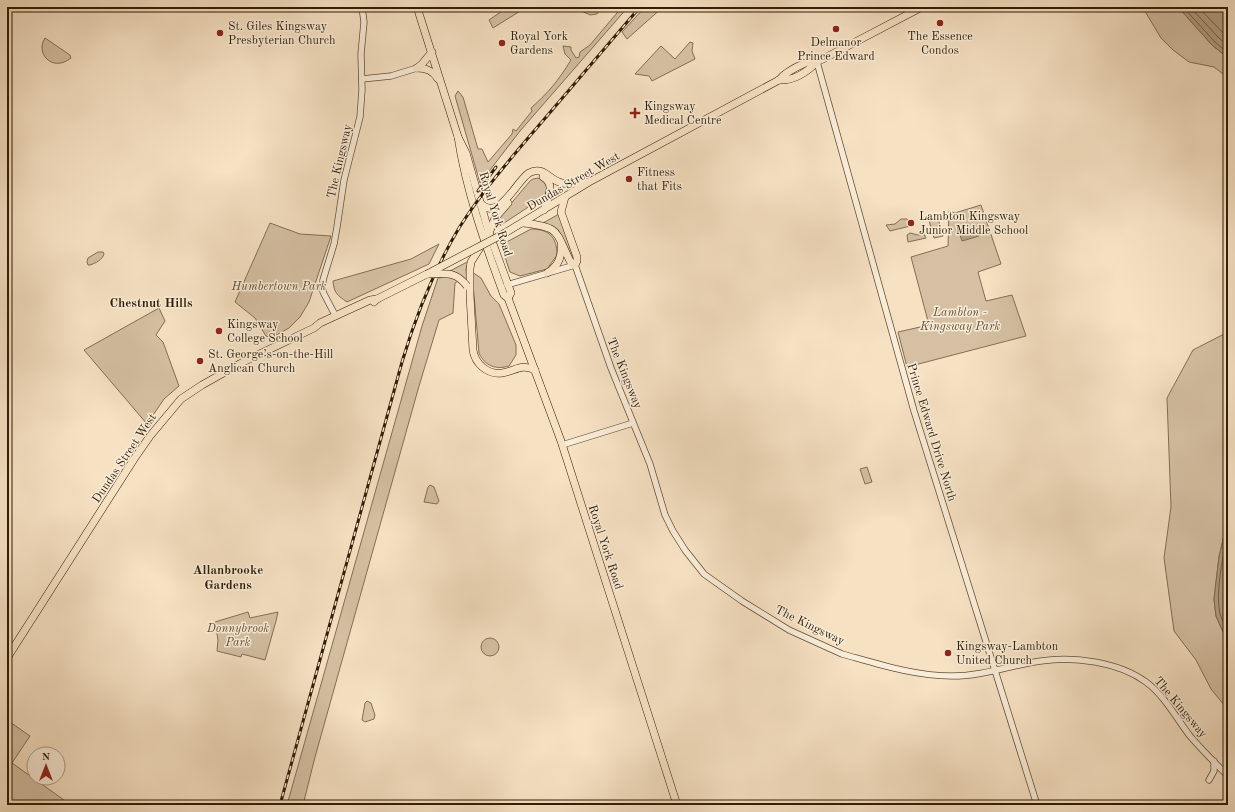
<svg xmlns="http://www.w3.org/2000/svg" width="1235" height="812" viewBox="0 0 1235 812" font-family="'Old Standard TT',serif">
<rect width="100%" height="100%" fill="#f6e1c3"/>
<filter id="stains"><feTurbulence type="fractalNoise" baseFrequency=".005" numOctaves="4"/><feColorMatrix values="0 0 0 0 .2 0 0 0 0 .09 0 0 0 0 .02 0 0 0 .5 -.17"/></filter>
<radialGradient id="worn" r=".72"><stop offset=".6" stop-color="#630" stop-opacity="0"/><stop offset="1" stop-color="#630" stop-opacity=".3"/></radialGradient>
<g fill="#d5c0a3" stroke="#836e54">
<path d="M508 7H529L525 8 493 28 489 20Z"/>
<path d="M573 7H602L597 14 590 15Z"/>
<path d="M622 7H628L520 131 480 183 455 96 458 91 463 97 478 149H482L488 162 512 134 513 129 516 131 532 111 531 108C549 92 558 81 571 60L565 54 563 46 571 47V50L576 58 579 57 580 52 590 45Z"/>
<path d="M645 7H663L627 39 622 32Z"/>
<path d="M1139 7H1178L1212 45 1228 58V78L1214 67 1189 62 1173 50 1161 38 1146 13Z"/>
<path d="M45 38 70 55 71 58C52 73 35 53 45 38Z"/>
<path d="M690 42 693 43 692 51 695 59 652 81 649 76 635 74 661 46 675 59Z"/>
<path d="M538 178 543 180 547 186 545 196 495 229 498 219 530 181 533 179Z"/>
<path d="M981 205 1001 264 978 272 986 301 1012 295 1026 336 907 367 898 332 929 325 911 257 948 246 949 211 955 213Z"/>
<path d="M559 214 575 257 571 260C565 244 562 227 543 223Z"/>
<path d="M937 215 943 236 934 238 928 217Z"/>
<path d="M901 219H907L910 226 890 231 886 225 895 224Z"/>
<path d="M270 223 300 234 331 236 309 302 300 317 289 328 271 338 266 336 255 318 235 302Z"/>
<path d="M531 229C549 229 557 237 557 255L547 269 520 276 510 272 501 245Z"/>
<path d="M910 233 918 235 924 234 926 238 908 242 907 235Z"/>
<path d="M439 244 429 264 347 302C337 295 334 293 333 281L411 259Z"/>
<path d="M98 252H103L104 254C102 260 96 263 90 265H88L87 262 88 258Z"/>
<path d="M469 261 466 269 467 284 458 274 450 271Z"/>
<path d="M472 272 481 278 491 296 499 304 516 345V355L509 366C496 370 485 366 479 353Z"/>
<path d="M447 277 454 278 458 281 455 283 453 313 439 320 419 386 315 757 303 805H287L422 326 438 278Z"/>
<path d="M159 308 165 321 156 335 163 342 179 386 164 399 147 424 84 350Z"/>
<path d="M1228 332V518L1219 557 1214 599 1216 616 1228 643V710L1211 689 1196 660 1174 631 1164 558 1171 507 1167 398 1193 350Z"/>
<path d="M867 467 872 482 865 484 860 469Z"/>
<path d="M430 485 434 487 439 501 437 504 424 502 428 487Z"/>
<path d="M248 612 250 618 278 612 276 621 265 660 242 654 241 657 217 651 218 640 215 622Z"/>
<circle cx="490" cy="647" r="9"/>
<path d="M367 701 371 703 375 715 374 719 365 722 362 720 365 703Z"/>
<path d="M7 720 30 736 12 763 71 805H7Z"/>
</g>
<g fill="#b39e82" stroke="#7f6a50">
<path d="M1178 7H1228V58L1212 45Z"/>
<path d="M963 228 964 230 971 228 972 229 976 228 979 236 962 241 958 229Z"/>
<path d="M1228 518V643L1216 616 1214 599 1219 557Z"/>
</g>
<g fill="none" stroke-linecap="round" stroke-linejoin="round">
<g stroke="#725e44" stroke-width="1">
<path d="M1183 7 1215 42 1228 53"/>
<path d="M1190 7 1219 38 1228 46"/>
<path d="M1198 7 1228 38"/>
<path d="M1228 533C1223 555 1215 593 1220 614 1222 620 1226 627 1228 634"/>
<path d="M1228 556C1225 573 1220 604 1228 619"/>
</g>
<g stroke="#624e34" stroke-width="7">
<g id="minor">
<path d="M817 62 914 411 1037 805"/>
<path d="M362 79 391 76 417 68"/>
<path d="M507 285 575 265 611 368 650 464 665 515 673 531 685 550 704 574 742 601 789 630 842 654C878 664 914 676 952 676 983 676 1011 665 1041 661 1074 656 1119 662 1146 682 1164 695 1177 719 1190 736 1202 750 1215 763 1228 776"/>
<path d="M335 315 323 292V280L334 244 337 227 344 180 360 117 362 90 361 54 364 22 362 7"/>
<path d="M562 445 633 423"/>
<path d="M1209 780 1214 771V761"/>
</g>
</g>
<g stroke="#311d05" stroke-width="8">
<g id="major">
<path d="M417 7 458 137 466 153 489 233 511 293 508 298"/>
<path d="M417 68C427 68 433 71 438 79"/>
<path d="M417 68 422 64 432 52"/>
<path d="M779 80C793 81 807 72 817 62"/>
<path d="M458 137C466 190 485 244 504 295L508 298 561 441 677 805"/>
<path d="M543 177C556 184 548 199 544 210"/>
<path d="M480 203C499 223 516 181 529 173 544 165 550 181 562 183 571 185 579 183 587 182"/>
<path d="M523 223C562 227 555 232 571 263L575 265 577 261V257L561 212 565 197"/>
<path d="M489 233 495 218 508 203"/>
<path d="M505 233 589 182 779 80C785 72 796 67 805 63 811 61 817 62 823 59L922 7"/>
<path d="M481 246 471 262 470 269V295L473 350C475 364 488 375 502 373 516 371 520 363 535 370"/>
<path d="M547 273C558 267 562 257 561 245"/>
<path d="M374 302 377 299 427 274"/>
<path d="M7 658 134 459 150 436 181 399 202 385 243 362 314 328 320 323 370 300 377 299"/>
</g>
</g>
<use href="#minor" stroke="#f9ecd8" stroke-width="5.5"/>
<use href="#major" stroke="#f6e1c3" stroke-width="7"/>
<g stroke="#311d05" stroke-width="3">
<g id="rail">
<path d="M478 191 496 167"/>
<path d="M280 805 402 362C416 315 434 270 459 228 483 190 512 157 541 123 574 84 607 46 640 7"/>
</g>
</g>
<use href="#rail" stroke="#f9ecd8" stroke-width="1.5" stroke-dasharray="4.5" stroke-linecap="butt"/>
<g stroke="#311d05" stroke-width="8" stroke-linecap="butt">
<g id="major-bridge">
<path d="M427 274 505 233"/>
<path d="M429 274C447 274 455 271 467 286"/>
</g>
</g>
<use href="#major-bridge" stroke="#f6e1c3" stroke-width="7"/>
</g>
<g fill="#8f2418" stroke="#f9ecd8" stroke-width="1.5">
<circle cx="940" cy="23" r="4"/>
<circle cx="836" cy="29" r="4"/>
<circle cx="220" cy="33" r="4"/>
<circle cx="502" cy="43" r="4"/>
<path d="M633 107h4v4h4v4h-4v4h-4v-4h-4v-4h4z"/>
<circle cx="629" cy="179" r="4"/>
<circle cx="911" cy="223" r="4"/>
<circle cx="219" cy="331" r="4"/>
<circle cx="200" cy="361" r="4"/>
<circle cx="948" cy="653" r="4"/>
</g>
<g text-anchor="middle" stroke-width="3" stroke-linejoin="round" paint-order="stroke">
<g font-size="12" fill="#311d05" stroke="#f9ecd8" text-anchor="start">
<text x="228" y="30">St. Giles Kingsway<tspan x="228" dy="14">Presbyterian Church</tspan></text>
<text x="510" y="40">Royal York<tspan x="510" dy="14">Gardens</tspan></text>
<text x="940" y="40" text-anchor="middle">The Essence<tspan x="940" dy="14">Condos</tspan></text>
<text x="836" y="46" text-anchor="middle">Delmanor<tspan x="836" dy="14">Prince Edward</tspan></text>
<text x="644" y="110">Kingsway<tspan x="644" dy="14">Medical Centre</tspan></text>
<text x="637" y="176">Fitness<tspan x="637" dy="14">that Fits</tspan></text>
<text x="919" y="220">Lambton Kingsway<tspan x="919" dy="14">Junior Middle School</tspan></text>
<text x="227" y="328">Kingsway<tspan x="227" dy="14">College School</tspan></text>
<text x="208" y="358">St. George’s-on-the-Hill<tspan x="208" dy="14">Anglican Church</tspan></text>
<text x="956" y="650">Kingsway-Lambton<tspan x="956" dy="14">United Church</tspan></text>
</g>
<g font-size="12" fill="#311d05" stroke="#f9ecd8">
<text transform="translate(339 161) rotate(-77)" y="4">The Kingsway</text>
<text transform="translate(573 181) rotate(-30)" y="4">Dundas Street West</text>
<text transform="translate(496 214) rotate(73)" y="4">Royal York Road</text>
<text transform="translate(625 373) rotate(68)" y="4">The Kingsway</text>
<text transform="translate(932 432) rotate(73)" y="4">Prince Edward Drive North</text>
<text transform="translate(124 458) rotate(-56)" y="4">Dundas Street West</text>
<text transform="translate(606 547) rotate(72)" y="4">Royal York Road</text>
<text transform="translate(810 625) rotate(26)" y="4">The Kingsway</text>
<text transform="translate(1181 707) rotate(50)" y="4">The Kingsway</text>
</g>
<g font-size="12" font-style="italic" fill="#624e34" stroke="#f9ecd8">
<text x="279" y="290">Humbertown Park</text>
<text x="960" y="316">Lambton -<tspan x="960" dy="14">Kingsway Park</tspan></text>
<text x="238" y="632">Donnybrook<tspan x="238" dy="14">Park</tspan></text>
</g>
<g font-size="13" font-weight="bold" fill="#311d05" stroke="#f9ecd8">
<text x="151" y="307">Chestnut Hills</text>
<text x="228" y="574">Allanbrooke<tspan x="228" dy="15">Gardens</tspan></text>
</g>
</g>
<rect width="1235" height="812" fill="none" stroke="#f6e1c3" stroke-width="24"/>
<rect x="8" y="8" width="1219" height="796" fill="none" stroke="#311d05" stroke-width="2"/>
<rect x="12" y="12" width="1211" height="788" fill="none" stroke="#311d05"/>
<g transform="translate(46 766)"><circle r="19" fill="#f9ecd8" stroke="#a99984"/>
<path d="M0-3L7 15L0 10L-7 15Z" fill="#8f2418"/>
<text y="-6" font-size="11" font-weight="bold" text-anchor="middle" fill="#311d05">N</text>
</g>
<rect width="100%" height="100%" filter="url(#stains)"/>
<rect width="100%" height="100%" fill="url(#worn)"/>
</svg>
